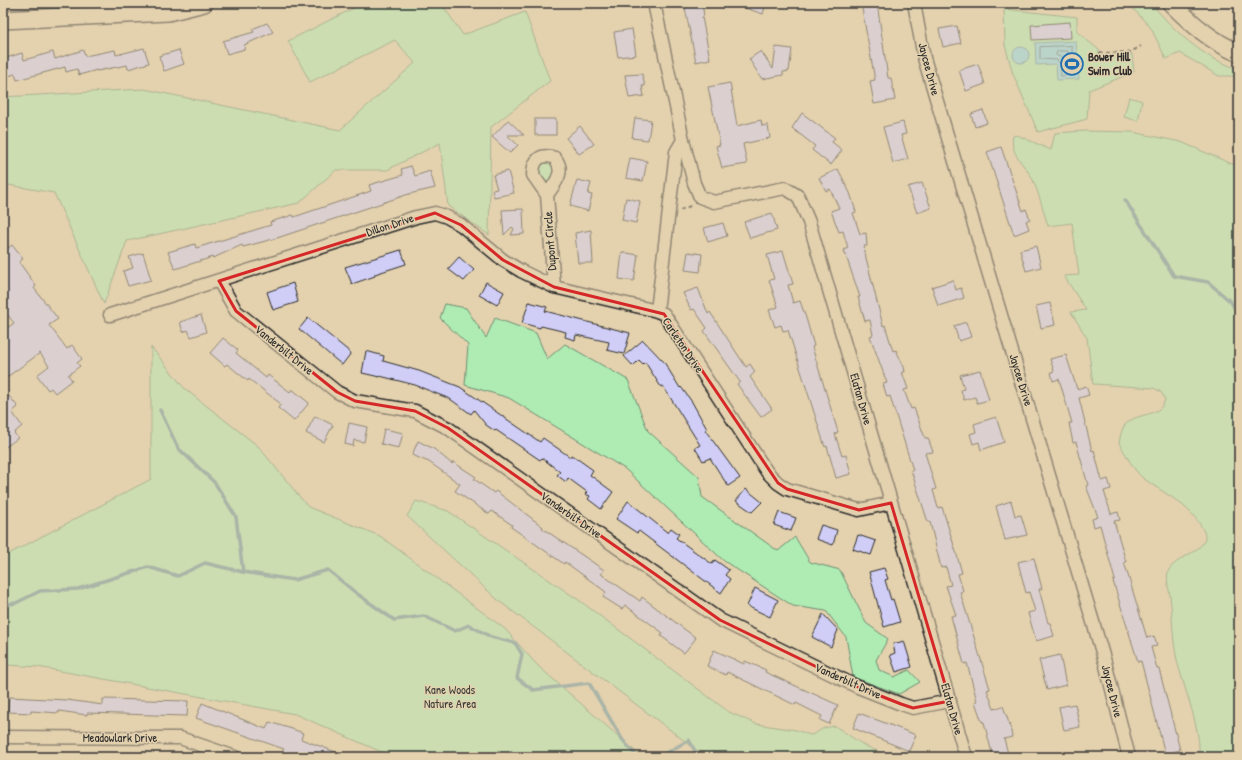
<svg xmlns="http://www.w3.org/2000/svg" width="1242" height="760" viewBox="0 0 1242 760" font-family="'Patrick Hand',sans-serif">
<rect width="100%" height="100%" fill="#e4d2af"/>
<filter id="ink" filterUnits="userSpaceOnUse"><feTurbulence type="fractalNoise" baseFrequency=".025" numOctaves="2"/><feDisplacementMap in="SourceGraphic" scale="8" xChannelSelector="R" yChannelSelector="G"/><feConvolveMatrix kernelMatrix="1 2 1 2 8 2 1 2 1" color-interpolation-filters="sRGB"/></filter>
<g filter="url(#ink)">
<g fill="#aeecb3" stroke="#6c8c6f">
<path d="M364 3H441L463 35 525 12 550 81 491 127 489 235 448 206 440 143 387 170H336L299 203 127 241 104 304 54 193 3 184V97L144 89 340 130 415 63 395 40 310 82 288 41Z"/>
<path d="M1128 3H1151C1166 21 1183 39 1203 52 1213 60 1227 64 1239 70V76H1219L1180 53 1166 59 1151 28Z"/>
<path d="M1004 9 1077 17V32L1099 50V56L1132 54 1134 72 1089 90 1087 119 1038 132 1013 74 1005 45Z"/>
<path d="M1129 97 1142 101 1138 121 1124 117Z"/>
<path d="M1085 131 1132 132 1181 142 1239 167V757H1198C1204 736 1182 683 1177 660 1172 639 1173 618 1170 596 1169 589 1166 580 1168 572 1173 557 1212 550 1204 532 1192 505 1164 494 1143 478 1133 470 1126 454 1119 443 1120 438 1121 432 1123 428 1133 410 1161 420 1165 399L1161 392 1154 388 1093 384 1087 338 1071 312 1086 310 1064 276 1079 275 1072 223 1048 226C1043 210 1039 193 1032 178 1025 165 1009 153 1013 136L1017 135 1051 150 1055 133Z"/>
<path d="M545 163 551 164 555 169 549 183H547L539 172 540 166Z"/>
<path d="M445 304 466 308 486 338 495 318 536 333 547 359 565 344 628 380 648 431 699 477 702 497 778 551 795 537 810 562 840 570 866 623 888 639 876 660 879 670 894 677 909 670 920 682 899 694 853 677 846 637 826 611 793 606 724 561 625 469 509 398 465 385 468 345 440 318Z"/>
<path d="M151 347 185 389 258 446 308 507 380 536 505 629 538 666 642 757H393L295 714 38 667 7 665 3 671V557L151 479Z"/>
<path d="M416 501 448 511 580 601 729 712 756 724 796 730 810 735 814 734 824 728 835 726 865 746 892 757H706L499 601 407 516Z"/>
</g>
<g fill="#8bd7eb" stroke="#65929e">
<path d="M1076 41 1079 79 1057 80 1056 64 1036 65 1035 43Z"/>
<circle cx="1021" cy="55" r="8"/>
</g>
<g fill="none" stroke-linecap="round" stroke-linejoin="round">
<g stroke="#517078" stroke-width="1">
<path d="M1072 46 1073 75 1061 76 1060 64 1057 60 1040 59V47Z"/>
<path d="M1058 51H1068V63H1065L1062 58 1056 55Z"/>
</g>
<g stroke="#65929e" stroke-width="3.5">
<path d="M995 3 996 5"/>
<path d="M1125 200 1174 276 1208 282 1231 302 1239 316"/>
<path d="M160 410 178 448 215 483 236 517 243 572"/>
<path d="M3 605 16 603 40 591 78 589 148 567 178 576 205 563 243 572 294 580 328 570 356 593 394 620 424 616 455 631 469 625 491 637 515 643 522 654 517 678 533 690 589 683 622 739 637 757"/>
<path d="M659 757 689 740 698 757"/>
</g>
</g>
<g fill="#d0cef7" stroke="#2b2b2b">
<path d="M684 3H702L704 16 702 17 710 59 696 62Z"/>
<path d="M736 3H766L763 14 736 5Z"/>
<path d="M861 3H877L888 78H891L895 100 874 104 870 81 875 80Z"/>
<path d="M1070 22 1071 38 1032 40 1031 25Z"/>
<path d="M267 23 273 32 244 45 245 49 227 54 223 41 254 32 252 29Z"/>
<path d="M957 26 961 43 943 47 939 29Z"/>
<path d="M632 29 636 55 618 57 614 32Z"/>
<path d="M776 47 792 49 789 71 783 72V75L762 79 749 59 761 51 773 69Z"/>
<path d="M144 48 149 63 128 69 127 65 97 71V70L79 75 77 69 66 72 65 67 17 80 15 74 5 77 3 70V59L22 53 24 60 53 52 55 59 83 50 85 56 115 50 116 55Z"/>
<path d="M179 50 184 64 164 71 159 56Z"/>
<path d="M978 64 985 84 966 91 959 70Z"/>
<path d="M642 74 645 86H642L644 96 629 98 625 75Z"/>
<path d="M730 83 737 126 761 120 762 126 768 125 770 138 743 144 747 164 722 168 716 146 720 145 708 87Z"/>
<path d="M983 110 987 123 975 127 971 114Z"/>
<path d="M802 113 835 138 832 142 842 150 831 165 812 150 815 146 792 128Z"/>
<path d="M635 118 651 120 648 140 632 138Z"/>
<rect x="535" y="119" width="21" height="16"/>
<path d="M508 120 524 135H507L518 145 510 153 492 137Z"/>
<path d="M903 122 906 134 901 135 908 159 893 163 883 127Z"/>
<path d="M580 126 594 144 579 154 566 138Z"/>
<path d="M1001 147 1023 211 1026 209 1030 219 1026 221 1029 229 1014 235 987 152Z"/>
<path d="M630 158 647 161 643 181 626 178Z"/>
<path d="M411 166 415 176 430 171 435 188 409 194 277 238 243 247 242 245 213 258V257L175 269 168 252 195 244 196 248 271 225 270 222 293 215 294 217 371 191 369 185 403 175 401 169Z"/>
<path d="M838 169 850 193 856 212 853 213 860 234 866 233 867 246H864L866 258 883 326 885 325 893 351 896 350 904 367 905 372H902L908 389 904 390 911 409 914 408 925 438H928L933 452 925 453 936 489 933 490 938 508 942 507 956 552 962 573 958 574 963 591 960 592 990 689 987 690 994 709 1003 706 1010 726 1012 737 1004 739 1009 757H993L984 722H982L975 702 977 701 967 663 964 664 951 616 956 615 946 586 951 585 946 567 941 568 930 522H928L911 470H913L890 396 887 397 883 384 887 383 870 336 873 335 870 320 865 321 858 297H860L844 250 848 248 843 231 839 232 831 211 839 208 830 189 826 191 819 178Z"/>
<path d="M508 171 514 193 494 197 492 190 497 189 493 175Z"/>
<path d="M577 180 591 183 588 194 592 195 588 211 570 206Z"/>
<path d="M922 183 931 208 917 213 908 187Z"/>
<path d="M626 198 640 201 636 223 622 220Z"/>
<path d="M523 209 524 234 511 235 514 229 512 227 504 235 502 210Z"/>
<path d="M772 213 777 230 750 238 744 222Z"/>
<path d="M723 223 727 236 708 242 704 228Z"/>
<path d="M591 230 593 263H578L575 233Z"/>
<path d="M12 245 23 259 19 262 36 286 34 288 58 319 49 325 67 349 72 345 82 359 77 363 80 366 68 375 72 380 55 393 51 388 48 390 37 375 49 366 40 353 3 380V331L14 323 3 309V252Z"/>
<path d="M1036 246 1041 267 1026 271 1020 250Z"/>
<path d="M401 250 406 264 375 274V276L352 284 345 267Z"/>
<path d="M783 251 793 284 788 285 793 303 800 301 806 318 814 346 812 347 838 432 835 434 842 456 846 455 851 474 836 478 827 446 825 447 788 330 783 331 781 325 775 327 769 310 778 307 769 280 774 279 767 255Z"/>
<path d="M622 252 638 255 634 281 619 279Z"/>
<path d="M688 252 702 254 700 272 685 270Z"/>
<path d="M143 253 151 280 128 286 123 271 133 268 129 257Z"/>
<path d="M459 257 474 270 464 281 448 269Z"/>
<path d="M953 280 956 290 961 288 964 298 938 306 932 287Z"/>
<path d="M486 282 504 292 497 305 479 295Z"/>
<path d="M293 283 298 302 273 310 267 292Z"/>
<path d="M698 288 708 314 710 312 746 367 750 364 755 372 750 377 772 409 761 417 744 394 737 384 740 382 704 331 707 328 694 309 691 310 683 293Z"/>
<path d="M529 302 547 307 545 311 630 333 624 354 607 350 609 342 576 335 575 340 565 337 566 332 541 326 540 328 522 323Z"/>
<path d="M1050 303 1055 325 1041 328 1036 306Z"/>
<path d="M201 315 206 332 191 337 188 330 183 332 180 322Z"/>
<path d="M308 318 351 353 342 365 299 329Z"/>
<path d="M966 322 971 337 959 341 954 326Z"/>
<path d="M223 338 238 350 236 353 266 378 268 375 290 392 292 389 309 403 294 421 278 408 281 404 249 379 248 381 227 364 225 366 210 353Z"/>
<path d="M643 340 664 362 680 388 681 387 692 402 707 429 705 430 740 478 728 486 710 458 703 461 695 448 700 445 663 386 661 387 645 362 643 364 639 360 633 366 624 356Z"/>
<path d="M366 351 384 356 383 361 419 371 460 387 540 442 543 438 570 457 571 455 579 460 593 470 590 475 613 492 601 509 588 499 590 496 585 494 587 492 568 478 566 482 557 475 560 472 542 458 540 460 496 430 495 431 486 425 474 410 471 414 450 399 415 385 380 376V377L362 373Z"/>
<path d="M1066 355 1077 389 1086 386 1089 395 1079 398 1092 451 1094 450 1102 481 1108 479 1111 489 1104 491 1111 514 1118 512 1120 520 1114 521 1126 562H1124L1147 638 1154 636 1157 646 1151 647 1157 669H1159L1180 750 1165 754 1141 661 1138 662 1113 581 1115 580 1100 525 1094 527 1092 519 1098 517 1086 486 1088 485 1076 442 1073 443 1069 423H1072L1059 379 1053 381 1051 372 1054 371 1050 359Z"/>
<path d="M980 370 989 400 977 403 975 397 964 400 961 390 964 389 960 375Z"/>
<path d="M9 396 18 407 12 412 22 426 14 433 18 438 3 449V401Z"/>
<path d="M315 416 333 425 324 442 306 433Z"/>
<path d="M996 417 1004 442 981 450 979 442 973 444 970 434 976 432 974 424Z"/>
<path d="M349 423 367 427 364 442 354 440 353 446 345 444Z"/>
<path d="M384 429 403 433 399 448 381 444Z"/>
<path d="M418 441 434 449 452 464 453 462 476 477 474 479 494 493 496 491 543 527 542 528 604 570 601 574 640 601 642 597 696 638 684 653 661 636 663 633 625 605 622 609 603 597 606 592 565 562 564 564 511 527 512 525 492 511 489 514 455 491 460 484 429 462 412 455Z"/>
<path d="M746 489 762 502 752 512 736 501Z"/>
<path d="M628 501 668 533 671 528 679 534 676 538 712 564 715 560 729 570 725 575 730 579 721 593 639 531 637 533 616 519Z"/>
<path d="M1011 501 1015 516 1021 515 1027 535 1005 540 996 506Z"/>
<path d="M779 512 796 518 791 531 774 525Z"/>
<path d="M821 525 837 530 833 545 816 539Z"/>
<path d="M858 535 876 541 871 555 853 549Z"/>
<path d="M1034 558 1042 589H1039L1048 623H1050L1054 636 1036 641 1028 613 1035 611 1029 592 1026 593 1018 562Z"/>
<path d="M884 568 888 579 885 580 891 600 893 599 900 622 884 627 869 572Z"/>
<path d="M755 588 778 600 770 617 747 606Z"/>
<path d="M823 614 838 630 831 647 812 637Z"/>
<path d="M904 641 912 667 896 672 890 655 895 653 893 644Z"/>
<path d="M714 650 744 664 745 661 766 670 765 672 838 705 829 724 820 720 822 716 796 703 795 705 727 672 726 675 707 666Z"/>
<path d="M1060 655 1066 685 1047 690 1039 660Z"/>
<path d="M9 697 67 700 103 705V699L188 701 187 716 87 713V715L59 711V713L31 711V713L8 712Z"/>
<path d="M202 703 266 729 269 722 292 729 303 733 301 739 349 757H306L294 752 293 756 282 753 284 749 196 718Z"/>
<path d="M1075 704 1080 727 1064 730 1059 707Z"/>
<path d="M859 713 916 735 909 751 853 728Z"/>
</g>
<g fill="none" stroke-linecap="round" stroke-linejoin="round">
<g stroke="#2b2b2b" stroke-width="15">
<g id="street">
<path d="M654 3 683 140 676 152 657 311 664 314 767 472 778 483 787 489 859 510 891 503"/>
<path d="M914 3 924 58 1105 662 1129 757"/>
<path d="M683 140 694 183 700 197 714 202 785 188 798 196 809 222 966 757"/>
<path d="M547 195C555 183 566 172 555 158 540 153 533 160 533 175L547 195 554 287"/>
<path d="M219 281 236 311 337 392 355 401 415 411 448 428 720 620 858 687 901 704 913 708 950 701"/>
<path d="M110 315 416 217 435 213 447 217 461 225 503 260 521 271 554 287 657 311"/>
<path d="M3 737 180 738 235 757"/>
</g>
</g>
<g stroke="#2b2b2b" stroke-width="20">
<g id="secondary">
<path d="M1171 3C1191 23 1212 42 1239 53"/>
<path d="M3 20 168 12 204 3"/>
</g>
</g>
<g stroke="#2b2b2b" stroke-width="2" stroke-dasharray="4 3" stroke-linecap="butt">
<path d="M1099 53 1131 52 1141 46"/>
<path d="M680 210 693 205"/>
</g>
<use href="#street" stroke="#e4d2af" stroke-width="12"/>
<use href="#secondary" stroke="#e4d2af" stroke-width="17"/>
</g>
</g>
<path d="M0 0H1242V760H0ZM435 213 461 225 503 260 554 287 664 314 778 483 787 489 859 510 891 503 950 701 913 708 901 704 858 687 720 620 448 428 415 411 355 401 337 392 236 311 219 281Z" fill="#e4d2af" fill-opacity=".55" fill-rule="evenodd"/>
<path fill="none" stroke="#d62828" stroke-width="3" stroke-linejoin="round" d="M435 213 461 225 503 260 554 287 664 314 778 483 787 489 859 510 891 503 950 701 913 708 901 704 858 687 720 620 448 428 415 411 355 401 337 392 236 311 219 281Z"/>
<defs>
<g id="stadium-ring" transform="scale(1.15)"><circle r="9.5" fill="#e4d2af" stroke="#1f6fb2" stroke-width="1.5"/><path d="M0-5a6.5 5 0 1 0 0 10a6.5 5 0 1 0 0-10ZM-3.5-1.8h7v3.6h-7Z" fill="#1f6fb2"/></g>
</defs>
<g fill-rule="evenodd">
<use href="#stadium-ring" x="1072" y="64"/>
</g>
<g text-anchor="middle" stroke-width="3" stroke-linejoin="round" paint-order="stroke">
<g font-size="12" font-weight="bold" fill="#2b2b2b" stroke="#e4d2af" text-anchor="start">
<text x="1088" y="61">Bower Hill<tspan x="1088" dy="14">Swim Club</tspan></text>
</g>
<g font-size="12" fill="#2b2b2b" stroke="#e4d2af">
<text transform="translate(929 69) rotate(75)" y="4">Jaycee Drive</text>
<text transform="translate(390 225) rotate(-18)" y="4">Dillon Drive</text>
<text transform="translate(550 241) rotate(-94)" y="4">Dupont Circle</text>
<text transform="translate(683 345) rotate(56)" y="4">Carleton Drive</text>
<text transform="translate(284 350) rotate(39)" y="4">Vanderbilt Drive</text>
<text transform="translate(1021 380) rotate(73)" y="4">Jaycee Drive</text>
<text transform="translate(861 399) rotate(74)" y="4">Elatan Drive</text>
<text transform="translate(571 515) rotate(35)" y="4">Vanderbilt Drive</text>
<text transform="translate(848 681) rotate(24)" y="4">Vanderbilt Drive</text>
<text transform="translate(1112 691) rotate(76)" y="4">Jaycee Drive</text>
<text transform="translate(952 709) rotate(74)" y="4">Elatan Drive</text>
<text x="120" y="742">Meadowlark Drive</text>
</g>
<g font-size="12" fill="#383e39" stroke="#e4d2af">
<text x="450" y="694">Kane Woods<tspan x="450" dy="14">Nature Area</tspan></text>
</g>
</g>
<rect width="1242" height="760" fill="none" stroke="#e4d2af" stroke-width="16"/>
<rect x="8" y="8" width="1226" height="744" fill="none" stroke="#2b2b2b" stroke-width="1.5" filter="url(#ink)"/>
</svg>
